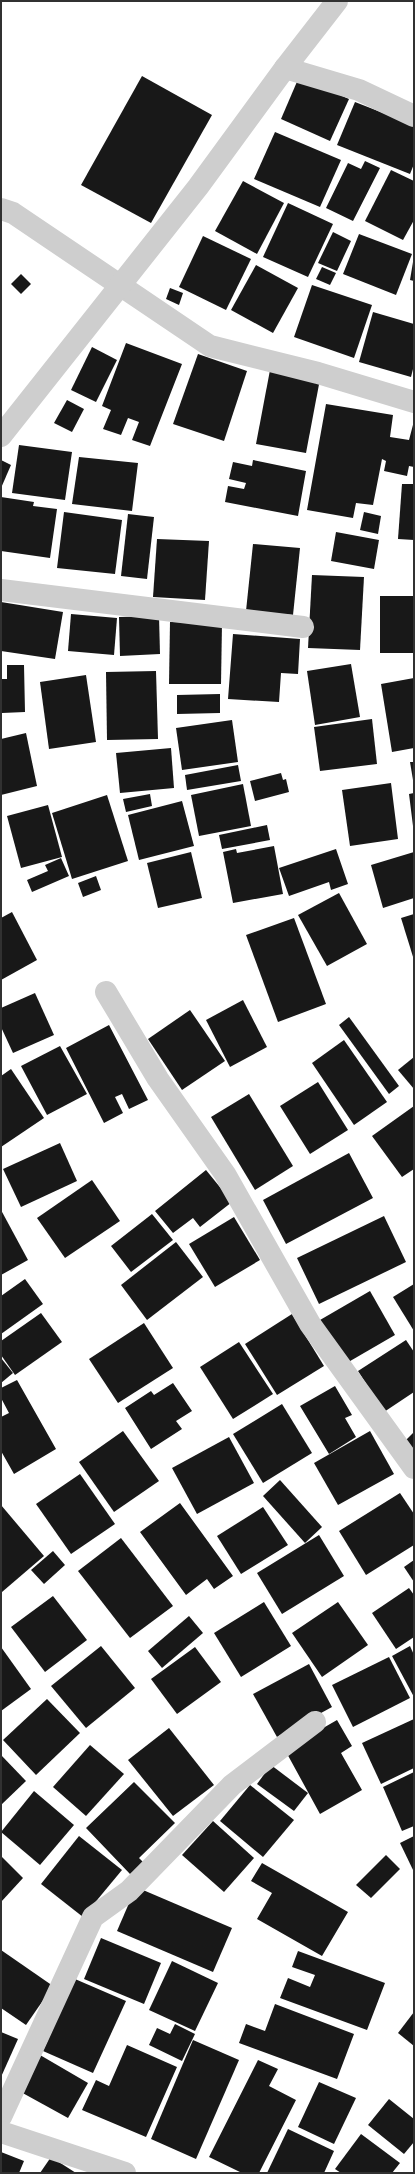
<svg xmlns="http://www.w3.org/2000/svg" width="415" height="2174" viewBox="0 0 415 2174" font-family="Jost,sans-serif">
<rect width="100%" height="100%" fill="#fff"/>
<g fill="#181818">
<path d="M142 76 212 115 151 223 81 185Z"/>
<path d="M299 77 349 99 330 141 281 119Z"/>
<path d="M355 102 414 125V164L410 174 337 145Z"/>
<path d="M275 132 341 160 320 207 254 179Z"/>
<path d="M365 161 380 168 353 221 326 208 348 163 361 169Z"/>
<path d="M391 170 414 181V220L403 240 365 221Z"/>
<path d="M243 181 284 203 257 254 215 231Z"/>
<path d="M288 203 333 224 308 277 263 257Z"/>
<path d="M333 232 351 241 337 271 318 263Z"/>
<path d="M359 234 412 254 396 295 343 274Z"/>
<path d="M203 236 251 259 226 310 179 287Z"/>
<path d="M413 262H414V281L410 280Z"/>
<path d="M256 265 298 288 273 333 231 310Z"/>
<path d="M322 267 336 273 330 285 316 279Z"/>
<path d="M21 274 31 284 21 294 11 284Z"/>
<path d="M312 285 372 305 354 358 294 337Z"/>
<path d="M170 288 183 293 179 305 166 299Z"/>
<path d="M373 312 414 324V365L411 377 359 362Z"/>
<path d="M126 343 182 364 150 446 132 440 139 422 128 418 121 435 103 429 111 410 102 406Z"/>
<path d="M92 347 117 360 96 402 71 390Z"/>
<path d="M198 354 247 371 224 441 173 424Z"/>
<path d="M270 370 320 379 306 453 256 444Z"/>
<path d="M67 400 84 409 72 432 54 423Z"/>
<path d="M326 404 393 415 390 437 409 440 414 421V467L409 466 407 476 384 471 386 461 382 459 373 505 356 503 353 518 307 510Z"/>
<path d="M19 445 72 452 65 500 12 493Z"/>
<path d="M79 457 138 463 132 511 72 504Z"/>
<path d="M1 460 11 465 1 488Z"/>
<path d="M253 460 306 471 298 516 225 502 228 486 244 489 246 483 229 479 233 462 252 466Z"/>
<path d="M402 484H414V540L398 539Z"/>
<path d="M1 497 34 502 33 506 57 509 50 558 1 551Z"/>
<path d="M64 512 122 520 115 574 57 568Z"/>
<path d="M364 512 381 516 378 534 360 530Z"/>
<path d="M128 514 154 517 147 579 121 576Z"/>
<path d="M336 532 379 540 374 569 331 561Z"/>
<path d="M157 539 209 541 205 600 153 597Z"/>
<path d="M253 544 300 548 293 615 246 611Z"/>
<path d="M312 575 364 577 360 650 308 648Z"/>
<rect x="380" y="596" width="34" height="57"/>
<path d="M1 602 63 612 55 659 1 651Z"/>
<path d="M71 614 117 618 114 655 68 651Z"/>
<path d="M159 616 160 654 120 656 119 617Z"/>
<path d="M170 622 222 623 221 684H169Z"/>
<path d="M233 634 300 639 298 674 281 673 279 702 228 699Z"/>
<path d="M351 664 360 717 315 725 307 671Z"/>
<path d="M7 665H24L25 712 2 713 1 679H7Z"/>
<path d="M156 671 158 739 107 740 106 672Z"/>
<path d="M86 675 96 742 49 749 40 682Z"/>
<path d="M414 678V748L392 752 381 684Z"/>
<path d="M220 694V713L177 714V695Z"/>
<path d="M372 719 377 764 320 771 314 727Z"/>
<path d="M232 720 238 762 182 770 176 728Z"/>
<path d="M26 733 37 786 1 795V739Z"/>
<path d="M171 748 174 788 120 793 116 753Z"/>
<path d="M410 762H414V780H413Z"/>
<path d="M238 765 241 781 187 790 185 775Z"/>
<path d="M281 773 283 780 286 779 289 792 255 801 250 781Z"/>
<path d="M391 783 398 839 350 846 342 790Z"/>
<path d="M243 784 251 826 199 836 191 795Z"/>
<path d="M414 793V825L413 826 409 794Z"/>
<path d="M150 794 152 806 126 812 123 799Z"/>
<path d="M107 795 128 861 72 879 52 813Z"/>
<path d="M182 801 194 846 139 860 128 815Z"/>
<path d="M48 805 62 857 21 868 7 816Z"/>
<path d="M267 825 270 840 222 849 219 835Z"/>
<path d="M274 846 283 894 233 903 223 852 236 849 237 853Z"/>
<path d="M336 849 348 884 331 890 329 882 289 896 279 868Z"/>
<path d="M191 852 202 898 158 908 147 863Z"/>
<path d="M414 852V898L383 908 371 865Z"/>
<path d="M61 858 69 876 32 892 27 880 48 871 45 865Z"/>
<path d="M96 876 101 890 83 897 78 883Z"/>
<path d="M339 893 367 944 327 966 298 915Z"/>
<path d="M12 912 37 960 1 980V918Z"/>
<path d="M414 914V960L401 918Z"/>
<path d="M294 918 326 1004 278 1022 246 935Z"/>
<path d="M35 993 54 1035 13 1053 1 1027V1008Z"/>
<path d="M243 1000 267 1047 230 1067 206 1020Z"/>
<path d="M190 1010 225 1061 182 1090 148 1039Z"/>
<path d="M349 1017 399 1086 389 1094 339 1025Z"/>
<path d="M109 1025 148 1100 129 1109 122 1094 115 1097 123 1113 104 1123 66 1048Z"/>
<path d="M344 1040 387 1102 354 1125 312 1063Z"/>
<path d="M60 1046 87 1094 47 1115 21 1066Z"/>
<path d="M414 1057V1089L398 1070Z"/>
<path d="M11 1069 44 1118 1 1147V1076Z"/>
<path d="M318 1082 348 1130 310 1154 280 1106Z"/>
<path d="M249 1094 293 1166 255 1190 211 1117Z"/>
<path d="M414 1106V1169L402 1177 372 1136Z"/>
<path d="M60 1143 77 1181 21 1207 3 1169Z"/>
<path d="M349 1153 373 1198 286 1244 263 1200Z"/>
<path d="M206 1170 232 1202 200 1227 193 1218 173 1233 155 1211Z"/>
<path d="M92 1180 120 1221 65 1258 37 1218Z"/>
<path d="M1 1210 28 1260 1 1275Z"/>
<path d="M152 1214 173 1240 131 1272 111 1246Z"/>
<path d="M384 1216 406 1262 319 1304 297 1258Z"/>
<path d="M234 1217 260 1260 215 1287 189 1244Z"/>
<path d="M176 1242 203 1277 147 1320 121 1285Z"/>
<path d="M25 1279 43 1304 1 1334V1296Z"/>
<path d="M414 1284V1331L393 1297Z"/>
<path d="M370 1291 395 1335 345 1364 320 1320Z"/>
<path d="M41 1313 62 1342 15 1375 1 1355V1341Z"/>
<path d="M292 1314 324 1366 277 1395 245 1344Z"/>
<path d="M144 1323 173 1368 118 1403 89 1359Z"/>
<path d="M406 1340 414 1352V1392L384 1412 358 1371Z"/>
<path d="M239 1342 273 1394 233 1419 200 1367Z"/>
<path d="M1 1358 13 1373 1 1383Z"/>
<path d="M17 1380 56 1449 14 1474 1 1451V1417L9 1413 1 1398V1388Z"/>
<path d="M173 1383 192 1411 176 1421 182 1429 151 1449 125 1408 151 1391 154 1395Z"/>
<path d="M335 1386 352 1415 345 1418 356 1437 329 1454 300 1406Z"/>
<path d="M282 1404 312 1453 263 1483 233 1434Z"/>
<path d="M123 1431 159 1481 114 1512 79 1462Z"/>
<path d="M370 1431 394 1474 338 1505 314 1463Z"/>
<path d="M414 1432V1453L404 1442Z"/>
<path d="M229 1437 254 1483 197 1514 172 1468Z"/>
<path d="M80 1474 115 1524 71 1554 36 1504Z"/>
<path d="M280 1480 322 1527 305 1543 263 1496Z"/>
<path d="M400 1493 414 1514V1545L366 1575 339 1531Z"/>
<path d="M180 1503 233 1576 214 1589 207 1579 186 1595 140 1532Z"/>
<path d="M1 1505 44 1556 2 1592 1 1590Z"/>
<path d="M263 1507 288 1545 241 1574 217 1536Z"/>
<path d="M319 1535 344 1576 282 1614 257 1573Z"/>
<path d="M121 1538 173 1606 130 1638 78 1571Z"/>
<path d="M53 1551 65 1565 44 1584 31 1570Z"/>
<path d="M414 1560V1582L404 1567Z"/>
<path d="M409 1588 414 1595V1637L396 1649 372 1613Z"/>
<path d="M53 1596 87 1640 45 1672 11 1627Z"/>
<path d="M264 1602 291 1646 241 1677 214 1633Z"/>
<path d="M338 1602 368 1645 322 1677 292 1633Z"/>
<path d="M189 1616 203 1633 162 1668 148 1651Z"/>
<path d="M101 1646 135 1688 86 1728 51 1686Z"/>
<path d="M410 1646 414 1655V1697L392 1656Z"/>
<path d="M1 1647 31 1689 1 1711Z"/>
<path d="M195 1647 221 1682 177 1714 151 1679Z"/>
<path d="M389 1657 410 1698 353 1727 332 1685Z"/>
<path d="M309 1664 332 1707 277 1737 253 1694Z"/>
<path d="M47 1699 80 1733 36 1775 3 1740Z"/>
<path d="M414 1719V1768L381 1784 362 1743Z"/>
<path d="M337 1720 352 1746 341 1753 362 1790 320 1814 285 1750Z"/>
<path d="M169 1728 214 1785 173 1816 128 1760Z"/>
<path d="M90 1745 124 1774 86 1816 53 1787Z"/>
<path d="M1 1755 26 1781 1 1805Z"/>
<path d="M271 1765 308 1793 294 1811 257 1784Z"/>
<path d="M414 1772V1826L402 1831 383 1787Z"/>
<path d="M134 1782 175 1823 139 1858 143 1862 130 1874 86 1828Z"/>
<path d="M250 1785 294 1820 263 1857 220 1821Z"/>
<path d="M34 1791 74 1825 40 1865 1 1832Z"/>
<path d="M213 1821 254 1858 224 1892 182 1855Z"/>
<path d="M79 1836 122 1870 83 1917 41 1884Z"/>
<path d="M414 1836V1872L400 1843Z"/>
<path d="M386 1855 400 1869 371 1898 356 1885Z"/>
<path d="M1 1856 23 1878 1 1902Z"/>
<path d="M262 1863 348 1912 322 1956 257 1919 272 1893 251 1881Z"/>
<path d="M136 1887 232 1928 213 1972 117 1931Z"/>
<path d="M101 1938 161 1963 144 2004 84 1979Z"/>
<path d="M1 1950 53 1986 26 2025 1 2008Z"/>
<path d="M298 1951 385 1983 367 2030 280 1998 288 1978 310 1987 315 1975 292 1967Z"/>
<path d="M172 1961 218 1983 195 2031 149 2010Z"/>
<path d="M75 1979 126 2001 93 2073 43 2051Z"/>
<path d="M275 2004 354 2034 337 2079 239 2043 246 2024 265 2031Z"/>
<path d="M414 2012V2046L398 2033Z"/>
<path d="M175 2024 195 2034 182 2061 149 2045 157 2028 170 2034Z"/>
<path d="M1 2032 18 2039 1 2077Z"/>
<path d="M193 2040 239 2060 196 2159 151 2139Z"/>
<path d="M127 2045 177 2067 146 2137 82 2110 96 2080 109 2086Z"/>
<path d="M40 2055 88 2083 68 2118 19 2091Z"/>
<path d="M258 2060 278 2069 269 2086 296 2100 259 2173H242L209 2157Z"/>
<path d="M319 2082 356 2098 334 2144 298 2127Z"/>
<path d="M389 2099 414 2119V2142L404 2154 368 2125Z"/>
<path d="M288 2129 334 2151 324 2173H267Z"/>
<path d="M361 2134 400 2163 392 2173H341L335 2169Z"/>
<path d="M1 2152 24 2161 19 2173H1Z"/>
<path d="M51 2157 76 2173H40Z"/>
</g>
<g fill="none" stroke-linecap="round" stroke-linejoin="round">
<g stroke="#cecece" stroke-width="22">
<path d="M285 68 359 90 414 116"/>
<path d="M1 209 13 213 210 346 318 373 414 402"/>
<path d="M1 436 198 187 285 68 337 1"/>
<path d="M1 590 303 627"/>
<path d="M106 992 158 1079 225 1174 310 1324 414 1468"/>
<path d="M1 2117 93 1917 129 1891 232 1785 315 1722"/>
<path d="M1 2132 125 2173"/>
</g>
</g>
<rect width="415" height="2174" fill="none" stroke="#313131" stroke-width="4"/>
</svg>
